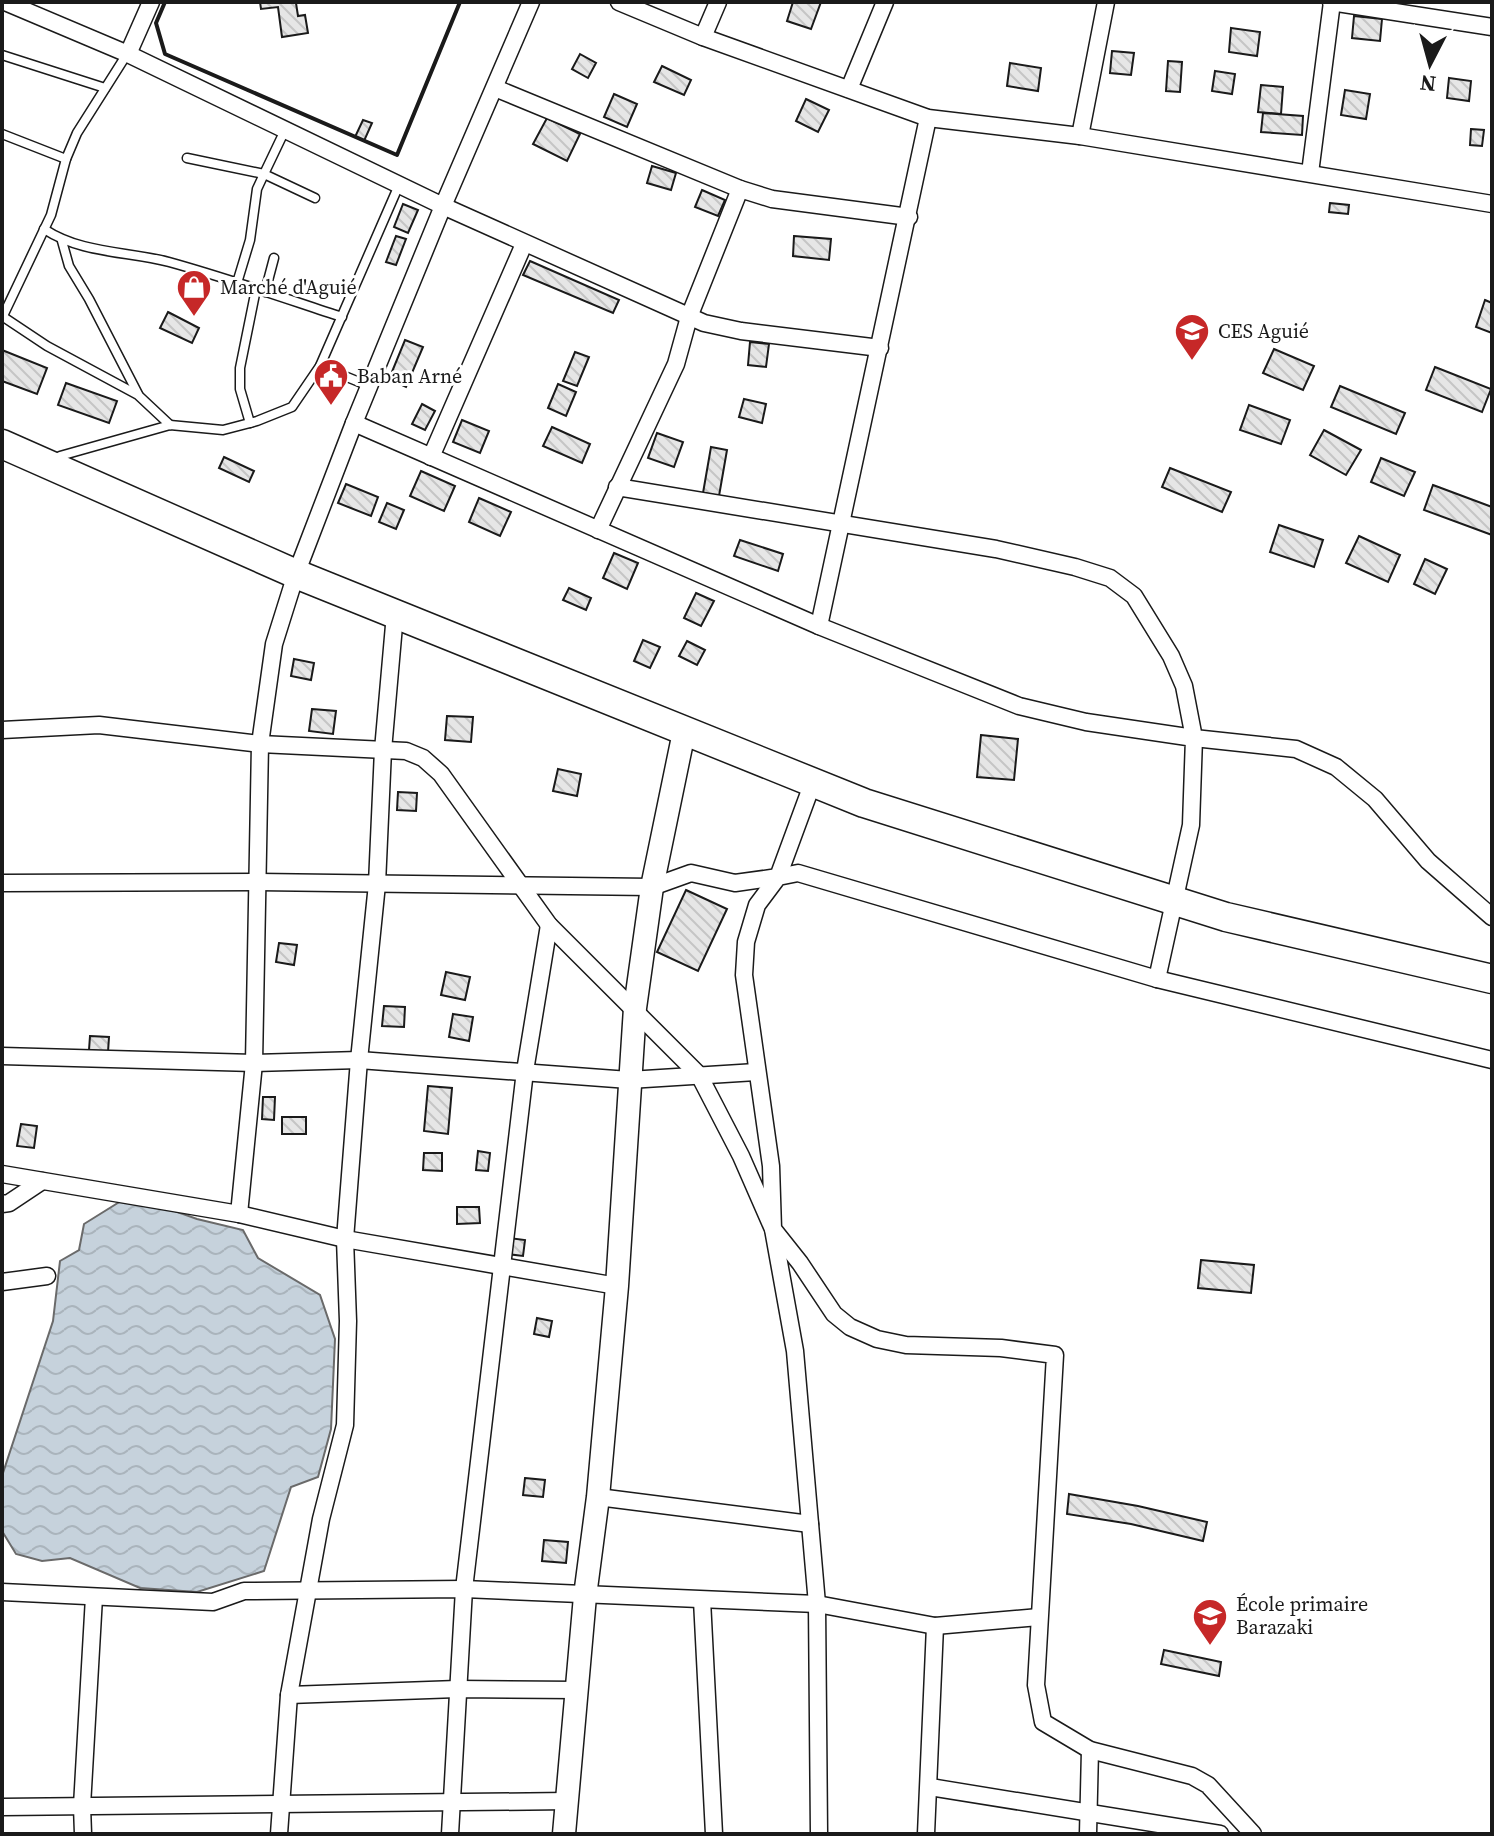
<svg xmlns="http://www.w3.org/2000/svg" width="1494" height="1836" viewBox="0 0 1494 1836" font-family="'Source Serif 4',serif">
<defs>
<pattern id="water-waves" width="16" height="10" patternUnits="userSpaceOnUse" patternTransform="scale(2)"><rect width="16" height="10" fill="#c6d2dc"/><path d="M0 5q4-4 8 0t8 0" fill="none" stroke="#aab4bc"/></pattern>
<pattern id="building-back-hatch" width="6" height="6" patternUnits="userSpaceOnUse" patternTransform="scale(2)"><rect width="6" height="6" fill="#e6e6e6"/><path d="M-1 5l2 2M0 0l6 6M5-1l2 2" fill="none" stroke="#c5c5c5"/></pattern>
</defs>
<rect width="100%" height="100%" fill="#fff"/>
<path fill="url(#water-waves)" stroke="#6a6a6a" stroke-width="2" d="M121 1201 158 1205 197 1219 243 1230 258 1258 320 1295 335 1339 331 1429 318 1477 291 1487 264 1571 197 1592 140 1588 70 1558 42 1561 16 1554 2 1531V1476L53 1321 60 1261 79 1250 84 1224Z"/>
<g fill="url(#building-back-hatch)" stroke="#1a1a1a" stroke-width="2">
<path d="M260 2 296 3 298 16 305 15 308 33 282 37 278 7 261 9Z"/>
<path d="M793 2H821L811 29 787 21Z"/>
<path d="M1354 16 1382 19 1380 41 1352 38Z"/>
<path d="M1231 28 1260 32 1257 56 1229 52Z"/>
<path d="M1112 51 1134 53 1131 75 1110 73Z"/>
<path d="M580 54 596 63 588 78 572 69Z"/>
<path d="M1168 61 1182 62 1180 92 1166 91Z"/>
<path d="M1010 63 1041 68 1038 91 1007 86Z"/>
<path d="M662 66 691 80 684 95 654 82Z"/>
<path d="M1215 71 1235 74 1232 94 1212 91Z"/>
<path d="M1449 78 1471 81 1469 101 1447 98Z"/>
<path d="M1261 85 1283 87 1281 114 1258 112Z"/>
<path d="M1345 90 1370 94 1366 119 1341 115Z"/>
<path d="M614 94 637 104 627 127 604 117Z"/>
<path d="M806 99 829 110 818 132 796 121Z"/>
<path d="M1263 113 1303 116 1302 135 1261 132Z"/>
<path d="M547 118 580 134 567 161 533 144Z"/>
<path d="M363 120 372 123 364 141 355 137Z"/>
<path d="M1471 129 1484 130 1482 146 1470 145Z"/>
<path d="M652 166 676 173 671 190 647 183Z"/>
<path d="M702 190 725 200 718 216 695 207Z"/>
<path d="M1330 203 1349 205 1348 214 1329 212Z"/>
<path d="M403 204 418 210 408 233 394 227Z"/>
<path d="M396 236 406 239 396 265 386 262Z"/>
<path d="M794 236 831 239 829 260 793 256Z"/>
<path d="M530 261 619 300 613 313 523 275Z"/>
<path d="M1485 300 1492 303V333L1476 327Z"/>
<path d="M168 312 199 328 192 343 160 328Z"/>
<path d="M405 340 423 347 406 387 389 379Z"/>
<path d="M750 342 769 344 766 367 748 365Z"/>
<path d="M1274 349 1314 366 1303 390 1263 373Z"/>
<path d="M2 350 47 368 37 394 2 381Z"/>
<path d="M575 352 589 357 577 386 563 381Z"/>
<path d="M1435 367 1491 389 1482 412 1426 390Z"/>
<path d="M66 383 117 401 109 423 58 405Z"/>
<path d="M558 384 576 392 566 416 548 408Z"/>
<path d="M1340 386 1405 413 1396 434 1331 407Z"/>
<path d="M744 399 766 404 762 423 739 417Z"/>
<path d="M422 404 435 411 425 430 412 424Z"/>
<path d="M1249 405 1290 420 1281 444 1240 430Z"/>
<path d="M462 420 489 431 480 453 453 442Z"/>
<path d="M552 427 590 444 582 463 543 446Z"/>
<path d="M1324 430 1361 450 1346 475 1310 455Z"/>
<path d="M657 433 683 442 674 467 648 458Z"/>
<path d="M711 447 727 450 719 496 703 493Z"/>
<path d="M224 457 254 471 249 482 219 468Z"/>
<path d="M1381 458 1415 472 1404 496 1371 482Z"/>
<path d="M1170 468 1231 492 1222 512 1162 487Z"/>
<path d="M421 471 455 486 444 511 410 496Z"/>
<path d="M346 484 378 497 371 516 338 503Z"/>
<path d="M1433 485 1492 507V535L1424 510Z"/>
<path d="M479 498 511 512 500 536 469 522Z"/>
<path d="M387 503 404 510 396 529 379 522Z"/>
<path d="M1279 525 1323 540 1314 567 1270 552Z"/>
<path d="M1359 536 1400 555 1388 582 1346 563Z"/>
<path d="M740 540 783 554 778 571 734 556Z"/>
<path d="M614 553 638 563 627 589 603 578Z"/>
<path d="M1425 559 1447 569 1435 594 1414 584Z"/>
<path d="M569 588 591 598 586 610 563 600Z"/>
<path d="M696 593 714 601 701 626 684 618Z"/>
<path d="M643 640 660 647 650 668 634 661Z"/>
<path d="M687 641 705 650 697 665 679 656Z"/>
<path d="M294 659 314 663 311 680 291 676Z"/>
<path d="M312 709 336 711 333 734 309 731Z"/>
<path d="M447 716 473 717 471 742 445 740Z"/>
<path d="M981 735 1018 739 1014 780 977 777Z"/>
<path d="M558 769 581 774 577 796 553 791Z"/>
<path d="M398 792 417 793 416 811 397 810Z"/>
<path d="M686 890 727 909 698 971 657 952Z"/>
<path d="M279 943 297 945 294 965 276 962Z"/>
<path d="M446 972 470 977 465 1000 441 995Z"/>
<path d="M384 1006 405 1007 404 1027 382 1026Z"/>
<path d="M453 1014 473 1017 469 1041 449 1037Z"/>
<path d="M90 1036 109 1037 108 1052 89 1050Z"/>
<path d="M428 1086 452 1088 448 1134 424 1131Z"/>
<path d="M263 1097H275L274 1120 262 1119Z"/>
<rect x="282" y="1117" width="24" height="17"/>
<path d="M21 1124 37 1126 34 1148 17 1146Z"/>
<path d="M478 1151 490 1153 488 1171 476 1170Z"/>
<path d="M424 1153H442V1171L423 1170Z"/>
<path d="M457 1207H479L480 1223 457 1224Z"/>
<path d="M509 1238 525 1240 523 1256 507 1254Z"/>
<path d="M1201 1260 1254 1265 1251 1293 1198 1288Z"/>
<path d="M537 1318 552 1321 549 1337 534 1334Z"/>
<path d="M525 1478 545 1480 543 1497 523 1495Z"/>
<path d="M1069 1494 1138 1506 1207 1522 1203 1541 1131 1524 1067 1514Z"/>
<path d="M544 1540 568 1542 566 1563 542 1561Z"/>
<path d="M1164 1650 1221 1662 1219 1676 1161 1664Z"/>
</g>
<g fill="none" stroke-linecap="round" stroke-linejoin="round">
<g stroke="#1a1a1a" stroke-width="11">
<g id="lane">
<path d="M2 55 105 88"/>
<path d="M285 130 264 174 315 198"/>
<path d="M2 134 66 159"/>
<path d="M187 158 264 174 257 189 250 240 237 283"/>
<path d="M44 229C82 254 127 251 169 262 227 278 284 298 342 317"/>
<path d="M62 241 69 266 89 299 138 394"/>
<path d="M265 292 274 258"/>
<path d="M2 316 47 346 138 395 170 425"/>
<path d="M2 318 51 215 66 159 77 133 127 54"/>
<path d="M320 366 369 386"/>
<path d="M250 423 240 389V368L256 289"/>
<path d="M57 463 60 456 170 425 223 430 257 421 292 407 320 366 399 185"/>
</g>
</g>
<g stroke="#1a1a1a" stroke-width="19">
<g id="street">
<path d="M5 2 128 54 443 206 704 323 741 331 880 348"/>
<path d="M619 2 703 37 928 118 1080 136 1492 204"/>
<path d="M1331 2 1492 27"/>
<path d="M703 37 718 2"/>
<path d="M128 54 151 2"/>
<path d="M495 88 740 189 772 199 909 217"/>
<path d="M849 89 885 2"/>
<path d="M1080 136 1106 2"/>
<path d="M1310 173 1332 2"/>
<path d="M354 423 819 626 1019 706 1086 722 1194 738 1191 825 1157 979"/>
<path d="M431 457 524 244"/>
<path d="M617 487 996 549 1075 567 1110 578 1134 596 1171 656 1184 686 1194 738 1296 749 1336 767 1375 799 1428 861 1492 917"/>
<path d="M598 530 676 364 689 317 740 189"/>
<path d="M819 626 928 118"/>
<path d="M2 730 99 725 260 744 406 751 423 758 441 774 549 925 699 1075 741 1156 773 1229 795 1351 817 1604 819 1834"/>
<path d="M2 883 258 882 652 887 691 873 735 883 778 877 813 782"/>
<path d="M2 1056 254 1063 359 1060 629 1080 756 1072"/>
<path d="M2 1174 239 1214 345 1239 617 1286"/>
<path d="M2 1204 9 1203 42 1181"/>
<path d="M239 1214 254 1063 260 744 274 644 296 574 354 423 443 206 531 2"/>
<path d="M2 1282 47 1276"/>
<path d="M598 1497 810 1524"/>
<path d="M2 1592 213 1602 244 1591 464 1589 817 1604 935 1626 1039 1617"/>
<path d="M702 1600 714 1834"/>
<path d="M289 1695 457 1689 578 1690"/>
<path d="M930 1787 1220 1834"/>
<path d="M2 1807 569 1801"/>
<path d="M83 1834 82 1806 94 1597"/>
<path d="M279 1834 289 1695 321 1519 345 1425 348 1321 345 1239 359 1060 377 884 383 750 395 614"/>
<path d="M450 1834 464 1589 525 1071 549 925"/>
<path d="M926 1834 935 1626"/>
<path d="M1088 1834 1090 1750"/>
<path d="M1253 1834 1208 1785 1192 1776 1090 1750 1043 1722 1036 1685 1055 1355 1001 1348 906 1345 877 1339 850 1327 834 1314 800 1263 773 1229 771 1166 744 975 746 942 757 905 778 877 798 873 1157 979 1492 1060"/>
</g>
</g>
<g stroke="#1a1a1a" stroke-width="25">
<path id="secondary" d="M564 1834 585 1596 598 1497 617 1286 635 1008 652 887 684 732"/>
</g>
<g stroke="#1a1a1a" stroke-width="31">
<path id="highway" d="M2 444 296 574 864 803 1226 917 1492 979"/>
</g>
<use href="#lane" stroke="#fff" stroke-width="8"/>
<use href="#street" stroke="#fff" stroke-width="16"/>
<use href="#secondary" stroke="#fff" stroke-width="22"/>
<use href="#highway" stroke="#fff" stroke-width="28"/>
<path stroke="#1a1a1a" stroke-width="4" d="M165 2 156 23 165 54 397 155 460 2"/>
</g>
<defs>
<g id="shop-pin" transform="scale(1.8)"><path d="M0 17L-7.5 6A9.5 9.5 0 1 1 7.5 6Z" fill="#c62828" stroke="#fff"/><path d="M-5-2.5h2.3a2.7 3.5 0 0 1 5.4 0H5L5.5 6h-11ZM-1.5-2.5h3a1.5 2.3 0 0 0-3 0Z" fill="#fff"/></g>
<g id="school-pin" transform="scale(1.8)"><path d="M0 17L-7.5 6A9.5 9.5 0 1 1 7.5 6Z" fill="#c62828" stroke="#fff"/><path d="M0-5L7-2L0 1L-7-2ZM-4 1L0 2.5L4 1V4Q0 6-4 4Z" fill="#fff"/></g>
<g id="civic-pin" transform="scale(1.8)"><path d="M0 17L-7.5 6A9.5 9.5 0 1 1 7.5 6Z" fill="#c62828" stroke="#fff"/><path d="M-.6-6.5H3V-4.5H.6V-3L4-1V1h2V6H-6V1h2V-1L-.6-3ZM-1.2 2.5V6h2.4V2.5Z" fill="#fff"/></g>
</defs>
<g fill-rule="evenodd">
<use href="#shop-pin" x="194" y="287"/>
<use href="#school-pin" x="1192" y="331"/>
<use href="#civic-pin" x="331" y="376"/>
<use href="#school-pin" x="1210" y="1616"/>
</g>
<g text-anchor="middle" stroke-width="6" stroke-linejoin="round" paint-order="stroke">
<g font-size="20" fill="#1a1a1a" stroke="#fff" text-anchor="start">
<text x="220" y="294">Marché d'Aguié</text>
<text x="1218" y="338">CES Aguié</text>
<text x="357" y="383">Baban Arné</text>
<text x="1236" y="1611">École primaire<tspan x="1236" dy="23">Barazaki</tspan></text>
</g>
</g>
<rect width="1494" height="1836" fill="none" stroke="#1a1a1a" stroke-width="8"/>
<g transform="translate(1430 64) rotate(186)" stroke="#ffffff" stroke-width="6" paint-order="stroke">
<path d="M0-6L14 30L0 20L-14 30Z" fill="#1a1a1a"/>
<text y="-12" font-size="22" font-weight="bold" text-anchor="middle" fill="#1a1a1a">N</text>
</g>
</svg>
